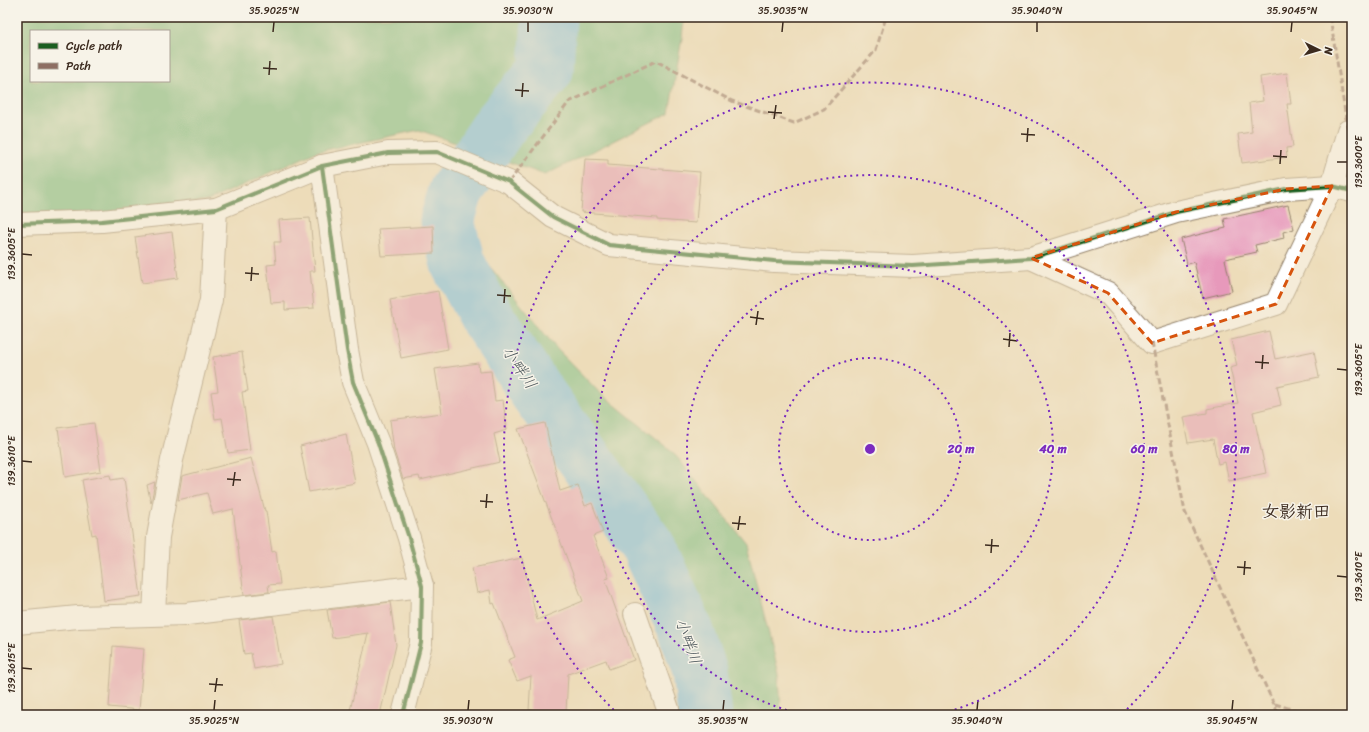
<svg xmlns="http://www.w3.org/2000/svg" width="1369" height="732" viewBox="0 0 1369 732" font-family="Sriracha,'Klee One',sans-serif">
<rect width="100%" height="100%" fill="#f7f3e8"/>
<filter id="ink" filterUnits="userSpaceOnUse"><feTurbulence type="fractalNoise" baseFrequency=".025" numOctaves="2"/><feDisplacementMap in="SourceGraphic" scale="8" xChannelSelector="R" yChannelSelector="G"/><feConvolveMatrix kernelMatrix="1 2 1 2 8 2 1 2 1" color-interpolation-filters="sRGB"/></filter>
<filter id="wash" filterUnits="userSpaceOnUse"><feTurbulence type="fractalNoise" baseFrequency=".012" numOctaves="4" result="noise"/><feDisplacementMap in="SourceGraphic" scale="16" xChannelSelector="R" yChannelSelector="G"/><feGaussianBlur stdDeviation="0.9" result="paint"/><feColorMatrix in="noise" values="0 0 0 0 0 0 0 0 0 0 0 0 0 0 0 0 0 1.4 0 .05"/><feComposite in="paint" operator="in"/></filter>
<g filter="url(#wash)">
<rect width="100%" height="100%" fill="#eddcb9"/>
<g fill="#70bc84" stroke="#567351" fill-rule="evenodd">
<path d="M17 17H684L682 38 669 113 545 175 419 130 316 152 208 201 95 214H17ZM31 31H169V81H31Z"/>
<path d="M478 252 557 349 599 392 672 451 746 543 779 674 781 715H685L686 695 647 582 595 452 520 346Z"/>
</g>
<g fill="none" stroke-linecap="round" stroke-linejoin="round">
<path stroke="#6fbce9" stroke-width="55" d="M549 17 546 70 500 125 456 191 447 221 458 264 485 315 535 390 648 547 686 630 700 672 705 715"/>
</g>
<g id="blocks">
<g fill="#e799bb">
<path d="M1287 73 1291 104H1287L1293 147 1286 148 1287 157 1242 163 1238 134 1252 132 1249 103 1263 101 1260 77Z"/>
<path d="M585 159 608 160V165L700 172 696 223 657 220V218L581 212Z"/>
<path d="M1288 205 1294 229 1283 232 1284 238 1255 245 1257 252 1225 259 1232 291 1203 298 1194 262 1187 264 1181 239 1226 228 1224 219Z"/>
<path d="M310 218 315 271H310L314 308 285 310V302L271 303 267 265 276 264 274 242H281L279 220Z"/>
<path d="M433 226 434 253 381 256 378 229Z"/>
<path d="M172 232 178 278 142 283 135 237Z"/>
<path d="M438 291 448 349 401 358 390 300Z"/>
<path d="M1269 331 1275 359 1314 351 1319 377 1277 386 1281 405 1253 412 1266 473 1229 481 1225 462 1218 464 1213 439 1188 443 1183 417 1207 413V409L1238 403 1230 368 1237 366 1231 340Z"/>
<path d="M242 352 248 391 242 392 250 450 228 453 222 418 215 419 211 392 218 391 213 357Z"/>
<path d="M478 363 479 372 491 371 495 401 503 400 507 430 494 434 500 462 420 480 419 476 403 479 394 451 390 420 442 413 435 369Z"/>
<path d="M94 423 101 471 65 477 58 428Z"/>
<path d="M545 423 560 491 578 485 585 506 592 503 603 532 593 536 609 578 605 579 634 660 609 669 606 660 568 674 566 712 529 710 531 676 517 681 508 660 515 657 494 603 492 604 490 590 477 593 472 568 522 558 537 620 583 601 518 429Z"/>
<path d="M346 434 355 483 309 492 300 446Z"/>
<path d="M251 458 265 511H266L272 552 276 551 280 584 268 585 269 592 244 595 233 509 213 514 207 493 178 500 182 476Z"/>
<path d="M110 475 111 480 124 478 141 596 104 601 96 534 92 535 82 480Z"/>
<path d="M155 482 151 503 147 485Z"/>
<path d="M390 602 396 645 380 715H349L368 633 332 638 327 610Z"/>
<path d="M273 616 281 664 254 669 251 653 244 654 239 620Z"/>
<path d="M113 646 144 649 139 710 109 707Z"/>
</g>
</g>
</g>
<g filter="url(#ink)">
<use href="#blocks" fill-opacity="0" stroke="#94836c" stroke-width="1"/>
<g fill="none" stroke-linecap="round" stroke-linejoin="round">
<g stroke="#94836c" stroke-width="24">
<g id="minor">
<path d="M322 166 347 350 353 382 378 443 409 538 422 586 421 643 403 715"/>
<path d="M17 224 102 221 216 209 322 166 388 153 437 152 509 182 553 217 609 245 774 261 913 266 1031 258 1176 212 1286 189 1332 186 1352 191"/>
<path d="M1031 258 1108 293 1152 343 1276 304 1332 186 1348 131 1352 130"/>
<path d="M154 614 158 537 172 460 211 300 216 209"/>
<path d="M635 614 668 709V715"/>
<path d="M17 623 78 617 187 614 422 586"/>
</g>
</g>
<use href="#minor" stroke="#fff" stroke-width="22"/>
<g stroke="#8d6e63" stroke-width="3" stroke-dasharray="6 3" stroke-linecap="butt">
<path d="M1330 17 1348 131"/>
<path d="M509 182 569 102 656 61 732 101 794 123 824 109 876 50 886 17"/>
<path d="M1152 343 1185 512 1279 715"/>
<path d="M1275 704 1311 715"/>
</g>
<g stroke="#f7f3e8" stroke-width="6">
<g id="cycleway">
<path d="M322 166 347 350 353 382 378 443 409 538 422 586 421 643 403 715"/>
<path d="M17 224 102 221 216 209 322 166 388 153 437 152 509 182 553 217 609 245 774 261 913 266 1031 258 1176 212 1286 189 1332 186 1352 191"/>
</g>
</g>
<use href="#cycleway" stroke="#1b5e20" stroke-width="4"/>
</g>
</g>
<path d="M0 0H1369V732H0ZM1332 186 1276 304 1152 343 1108 293 1031 258 1176 212 1286 189Z" fill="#eddcb9" fill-opacity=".55" fill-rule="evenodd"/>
<path fill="none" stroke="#d7540e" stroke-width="3" stroke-dasharray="8 5" stroke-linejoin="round" d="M1332 186 1276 304 1152 343 1108 293 1031 258 1176 212 1286 189Z"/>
<path fill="none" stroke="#3b2a1e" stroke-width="1.5" d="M273 32 274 22M528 32V22M782 32 783 22M1037 32V22M1291 32 1292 22M263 68 277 69M269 75 270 61M515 90 529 91M522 97 523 83M768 112 782 113M774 119 776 105M1021 134 1035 135M1027 142 1028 128M1273 156 1287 157M1337 162H1347M1280 164 1281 150M22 254 32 255M245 273 259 274M251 281 252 267M497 295 511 296M504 303 505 289M750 317 764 319M756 325 758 311M1003 339 1017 341M1009 347 1010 333M1255 362 1269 363M1262 369 1263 355M1337 369 1347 370M22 461 32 462M227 479 241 480M233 486 235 472M480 501 493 502M486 508 487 494M732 523 746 524M738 530 740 516M985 545 999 546M991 553 992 539M1237 567 1251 568M1244 575 1245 561M1337 576 1347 577M22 668 32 669M209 684 223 685M215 692 217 678M214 710 215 700M468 710 469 700M723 710 724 700M977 710 978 700M1232 710 1233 700"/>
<g fill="none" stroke="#7b2cbf" stroke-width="2" stroke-dasharray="2 4">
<circle cx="870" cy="449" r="91"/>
<circle cx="870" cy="449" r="183"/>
<path d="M804 715A274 274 0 1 1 936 715"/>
<path d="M618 714A366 366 0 1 1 1122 714"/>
</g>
<g text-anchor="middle" stroke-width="3" stroke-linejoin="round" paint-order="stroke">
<g font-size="16" font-style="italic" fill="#4b565b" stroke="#f7f3e8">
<text transform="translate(520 367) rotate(56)" y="6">小畔川</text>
<text transform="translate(689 641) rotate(70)" y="6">小畔川</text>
</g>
<g font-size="17" font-weight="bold" fill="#3b2a1e" stroke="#f7f3e8">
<text x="1296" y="517">女影新田</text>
</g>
</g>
<circle cx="870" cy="449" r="6" fill="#7b2cbf" stroke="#f7f3e8" stroke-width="2"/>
<g font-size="12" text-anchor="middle" font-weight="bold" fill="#7b2cbf" stroke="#f7f3e8" stroke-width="3" stroke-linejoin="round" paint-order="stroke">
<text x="961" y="453">20 m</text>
<text x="1053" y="453">40 m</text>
<text x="1144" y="453">60 m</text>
<text x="1236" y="453">80 m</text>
</g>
<rect width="1369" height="732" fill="none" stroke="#f7f3e8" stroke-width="44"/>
<rect x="30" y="30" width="140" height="52" fill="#f7f3e8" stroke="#aca397"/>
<rect x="38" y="43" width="20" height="6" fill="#1b5e20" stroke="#aca397"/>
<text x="66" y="50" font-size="12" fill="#3b2a1e">Cycle path</text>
<rect x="38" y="63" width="20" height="6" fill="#8d6e63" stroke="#aca397"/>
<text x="66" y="70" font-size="12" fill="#3b2a1e">Path</text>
<g transform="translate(1319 50) rotate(95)" stroke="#f7f3e8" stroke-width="3" paint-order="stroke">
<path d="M0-3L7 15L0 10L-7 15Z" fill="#3b2a1e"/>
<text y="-6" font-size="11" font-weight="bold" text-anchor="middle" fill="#3b2a1e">N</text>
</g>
<rect x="22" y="22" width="1325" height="688" fill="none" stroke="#3b2a1e" stroke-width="1.5"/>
<g font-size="10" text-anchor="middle" fill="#3b2a1e">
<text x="274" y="14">35.9025°N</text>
<text x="528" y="14">35.9030°N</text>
<text x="783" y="14">35.9035°N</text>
<text x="1037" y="14">35.9040°N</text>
<text x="1292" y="14">35.9045°N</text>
<text transform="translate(1358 162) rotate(-90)" y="4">139.3600°E</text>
<text transform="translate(11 254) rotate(-90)" y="4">139.3605°E</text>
<text transform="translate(1358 370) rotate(-90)" y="4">139.3605°E</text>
<text transform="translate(11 461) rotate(-90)" y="4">139.3610°E</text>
<text transform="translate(1358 577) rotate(-90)" y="4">139.3610°E</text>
<text transform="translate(11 668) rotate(-90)" y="4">139.3615°E</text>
<text x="214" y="724">35.9025°N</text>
<text x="468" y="724">35.9030°N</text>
<text x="723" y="724">35.9035°N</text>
<text x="977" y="724">35.9040°N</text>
<text x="1232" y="724">35.9045°N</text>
</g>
</svg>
